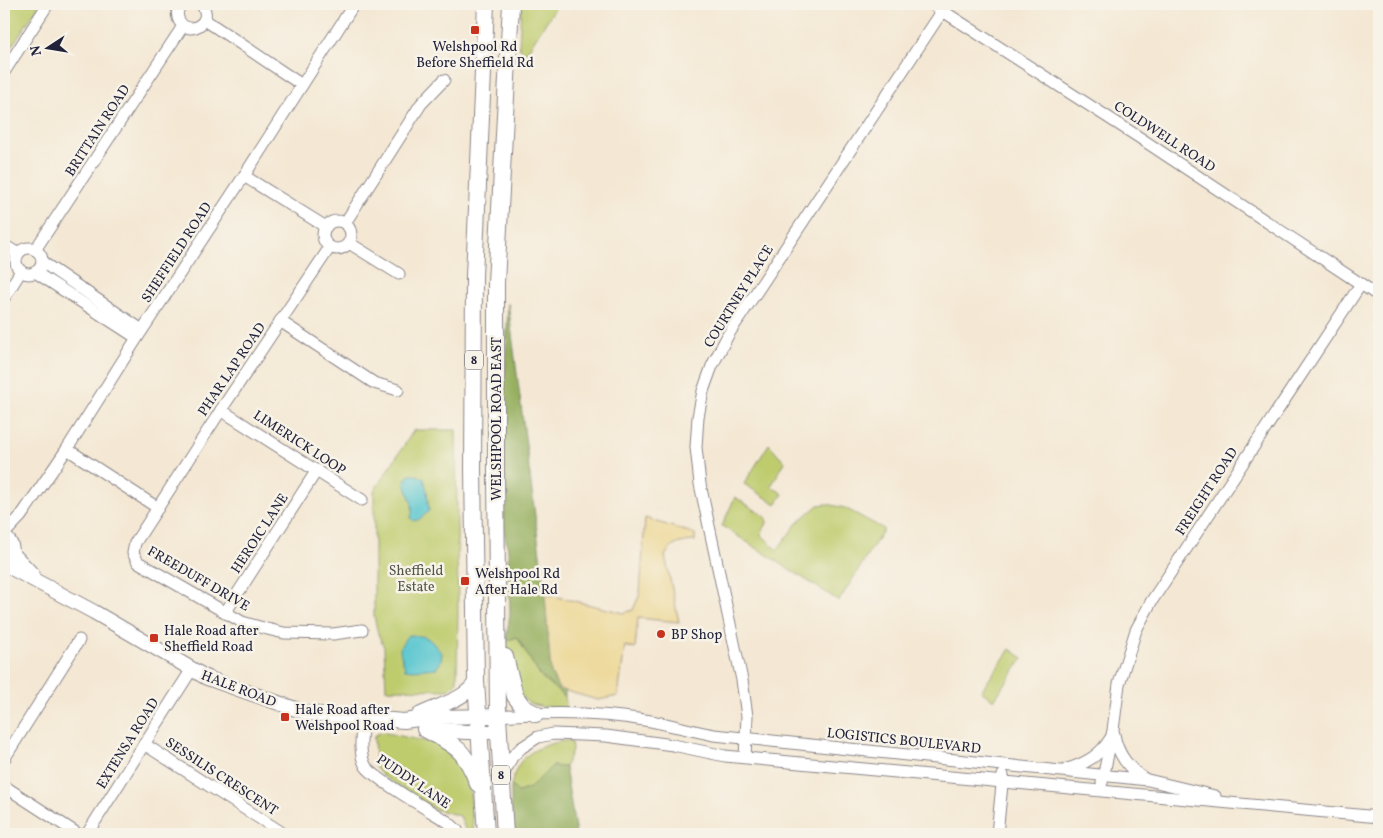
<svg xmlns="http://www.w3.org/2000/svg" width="1383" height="838" viewBox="0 0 1383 838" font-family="Vollkorn,serif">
<rect width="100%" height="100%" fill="#f7f3e8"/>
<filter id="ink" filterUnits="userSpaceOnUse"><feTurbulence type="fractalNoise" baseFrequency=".02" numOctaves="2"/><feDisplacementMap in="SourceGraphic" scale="10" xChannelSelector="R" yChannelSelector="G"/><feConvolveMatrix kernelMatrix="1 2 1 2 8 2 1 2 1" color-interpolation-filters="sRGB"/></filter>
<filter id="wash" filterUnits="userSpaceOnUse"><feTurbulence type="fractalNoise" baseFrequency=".0096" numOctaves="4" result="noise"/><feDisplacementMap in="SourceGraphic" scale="20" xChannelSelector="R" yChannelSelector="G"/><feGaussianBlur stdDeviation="1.12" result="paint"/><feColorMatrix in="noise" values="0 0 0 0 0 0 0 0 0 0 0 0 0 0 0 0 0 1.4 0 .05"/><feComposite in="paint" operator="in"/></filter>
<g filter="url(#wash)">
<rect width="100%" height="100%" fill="#f4e8d4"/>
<g fill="#bfcc6e" stroke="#707754">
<path d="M4 4H40L4 58Z"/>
<path d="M521 4H558L526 53 519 48Z"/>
<path d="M414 430H456L458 610 457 682 449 690 386 689 384 647 378 634 374 616V491Z"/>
<path d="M769 444 785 462 771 486 783 494 776 504 744 484Z"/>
<path d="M735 497 766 517 767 523 761 534 777 550 797 523 818 505 827 504 845 508 884 529 839 601 722 526Z"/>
<path d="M517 637 540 676 565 697 566 708C556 707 545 708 535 705 512 701 510 660 506 641Z"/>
<path d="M1010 649 1023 658 994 700 981 691Z"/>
<path d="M381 732 434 743 461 763 470 792 474 834H467L460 816 434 809 383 776 375 767 374 736Z"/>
<path d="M571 740 572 750 565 767 552 766 530 788 518 792 511 785C513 778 515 771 518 766 528 748 553 742 571 740Z"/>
</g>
<g fill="#97b061" stroke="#5c694e">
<path d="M508 303 545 594 551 673 559 689 565 690V697L540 676 517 637 506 641 510 613 508 549 500 515Z"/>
<path d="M552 766 565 767 576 834H511V785L518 792 530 788Z"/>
</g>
<path fill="#eeda9e" stroke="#887e6c" d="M645 518 695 534V541C681 542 672 543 665 556L679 622 638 618 635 649 625 646 618 696 598 700 559 689 551 673 545 594 624 613 633 610 640 594Z"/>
<g fill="#59c6cf" stroke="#3e7485">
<path d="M409 475H417L424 479 427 491 429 511 420 519 414 521 411 518C416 501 406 496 405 480Z"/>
<path d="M408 635C432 636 427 638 442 653L441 661 437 668 414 670 405 669C401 650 395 652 408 635Z"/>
</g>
</g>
<g filter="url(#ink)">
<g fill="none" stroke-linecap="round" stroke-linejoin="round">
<g stroke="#8b8588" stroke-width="13">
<g id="minor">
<path d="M182 4C178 8 176 12 178 18 185 39 217 23 201 4"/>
<path d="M932 4 1137 136 1379 296"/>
<path d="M205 20 302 85"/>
<path d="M4 72 48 4"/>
<path d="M244 176 326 227"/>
<circle cx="337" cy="235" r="14"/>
<path d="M345 223 421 104 444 80"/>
<path d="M349 243 399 274"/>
<path d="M4 245 18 254"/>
<path d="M330 247 221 410 135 543 133 553 138 562 242 622 263 628 284 633 333 634 362 630"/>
<circle cx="29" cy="261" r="13"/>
<path d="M35 250 183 26"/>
<path d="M42 262 142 330"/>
<path d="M35 272 137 338"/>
<path d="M4 298 21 271"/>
<path d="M280 321 374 383 398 390"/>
<path d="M221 410 362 500"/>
<path d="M67 449 158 508"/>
<path d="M4 534 21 516 67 449 137 338 244 176 354 4"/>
<path d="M225 613 317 470"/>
<path d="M498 716C548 712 601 712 651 721 672 725 693 731 714 735L1148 780 1215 796"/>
<path d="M363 719C362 733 358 751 365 765 371 777 432 812 448 822L457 830 458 834"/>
<path d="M1114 734C1117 753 1129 770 1145 779"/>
<path d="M144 744 284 834"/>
<path d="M745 757 747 716 742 680 700 484 696 447 698 417 703 391 712 366 728 335 943 10"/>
<path d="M4 759 79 640"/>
<path d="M1067 769C1085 764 1100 756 1110 739"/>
<path d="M503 776 512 757 521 748 538 737 553 734 606 736 673 745 725 756 1379 817"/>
<path d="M1102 783 1113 730 1119 684 1136 630 1151 602 1361 284"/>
<path d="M4 786 78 834"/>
<path d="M87 834 192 669"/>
<path d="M997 834 1003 775"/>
</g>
</g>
<g stroke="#8b8588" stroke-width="16">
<g id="major">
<path d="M4 537C13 543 14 552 8 561"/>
<path d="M12 553 32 574"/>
<path d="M4 564 94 612 207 678 307 713 404 721 433 717 498 716"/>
<path d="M419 715C438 705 466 700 476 681"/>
<path d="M426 729 466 732H499"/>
</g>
</g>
<g stroke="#8b8588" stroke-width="18">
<g id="highway">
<path d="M505 657 515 696 524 708 536 714"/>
<path d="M425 729C457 746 465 750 478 784"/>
<path d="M486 834 476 681 473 469 474 276 486 4"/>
<path d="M505 834 498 716 496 469V283L511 4"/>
</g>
</g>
<use href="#minor" stroke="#fff" stroke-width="11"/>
<use href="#major" stroke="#fff" stroke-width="14"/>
<use href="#highway" stroke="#fff" stroke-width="16"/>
</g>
</g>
<g fill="#c8321e" stroke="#f7f3e8" stroke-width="2">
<rect x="470" y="25" width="10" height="10" rx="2.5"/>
<rect x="460" y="576" width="10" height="10" rx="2.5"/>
<circle cx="661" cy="634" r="5"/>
<rect x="149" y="633" width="10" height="10" rx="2.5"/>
<rect x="280" y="712" width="10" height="10" rx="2.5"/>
</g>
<g text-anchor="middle" stroke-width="5" stroke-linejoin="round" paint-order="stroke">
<g fill="#f7f3e8" stroke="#62616f" stroke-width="1">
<rect x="465" y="350.5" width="18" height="19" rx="4"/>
<rect x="492" y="765.5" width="18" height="19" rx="4"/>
</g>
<g font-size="12" font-weight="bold" fill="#22223b">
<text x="474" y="364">8</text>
<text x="501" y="779">8</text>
</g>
<g font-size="14" fill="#22223b" stroke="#f7f3e8" text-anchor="start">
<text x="475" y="51" text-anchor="middle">Welshpool Rd<tspan x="475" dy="16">Before Sheffield Rd</tspan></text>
<text x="475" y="578">Welshpool Rd<tspan x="475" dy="16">After Hale Rd</tspan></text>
<text x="164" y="635">Hale Road after<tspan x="164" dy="16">Sheffield Road</tspan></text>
<text x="671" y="639">BP Shop</text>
<text x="295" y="714">Hale Road after<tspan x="295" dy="16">Welshpool Road</tspan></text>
</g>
<g font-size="14" fill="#22223b" stroke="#f7f3e8">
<text transform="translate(97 130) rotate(-57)" y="5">BRITTAIN ROAD</text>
<text transform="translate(1165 136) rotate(33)" y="5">COLDWELL ROAD</text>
<text transform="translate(176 252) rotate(-57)" y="5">SHEFFIELD ROAD</text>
<text transform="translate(738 296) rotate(-58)" y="5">COURTNEY PLACE</text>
<text transform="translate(231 369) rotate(-56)" y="5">PHAR LAP ROAD</text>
<text transform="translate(496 419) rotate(-90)" y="5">WELSHPOOL ROAD EAST</text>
<text transform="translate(300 442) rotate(33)" y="5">LIMERICK LOOP</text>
<text transform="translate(1206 491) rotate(-57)" y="5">FREIGHT ROAD</text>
<text transform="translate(259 533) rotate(-57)" y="5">HEROIC LANE</text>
<text transform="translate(199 578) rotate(30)" y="5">FREEDUFF DRIVE</text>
<text transform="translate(239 688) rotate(21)" y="5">HALE ROAD</text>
<text transform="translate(904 740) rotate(6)" y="5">LOGISTICS BOULEVARD</text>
<text transform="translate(127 743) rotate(-58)" y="5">EXTENSA ROAD</text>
<text transform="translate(222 776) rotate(33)" y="5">SESSILIS CRESCENT</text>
<text transform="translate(414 781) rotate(34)" y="5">PUDDY LANE</text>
</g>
<g font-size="14" fill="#51554a" stroke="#f7f3e8">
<text x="416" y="575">Sheffield<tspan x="416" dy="16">Estate</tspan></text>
</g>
</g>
<rect width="1383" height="838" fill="none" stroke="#f7f3e8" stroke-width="20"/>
<g transform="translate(48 48) rotate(258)" stroke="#f7f3e8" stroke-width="4" paint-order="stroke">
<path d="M0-4L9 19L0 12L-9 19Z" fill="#22223b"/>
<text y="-8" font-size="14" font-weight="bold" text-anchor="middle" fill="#22223b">N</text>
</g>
</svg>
